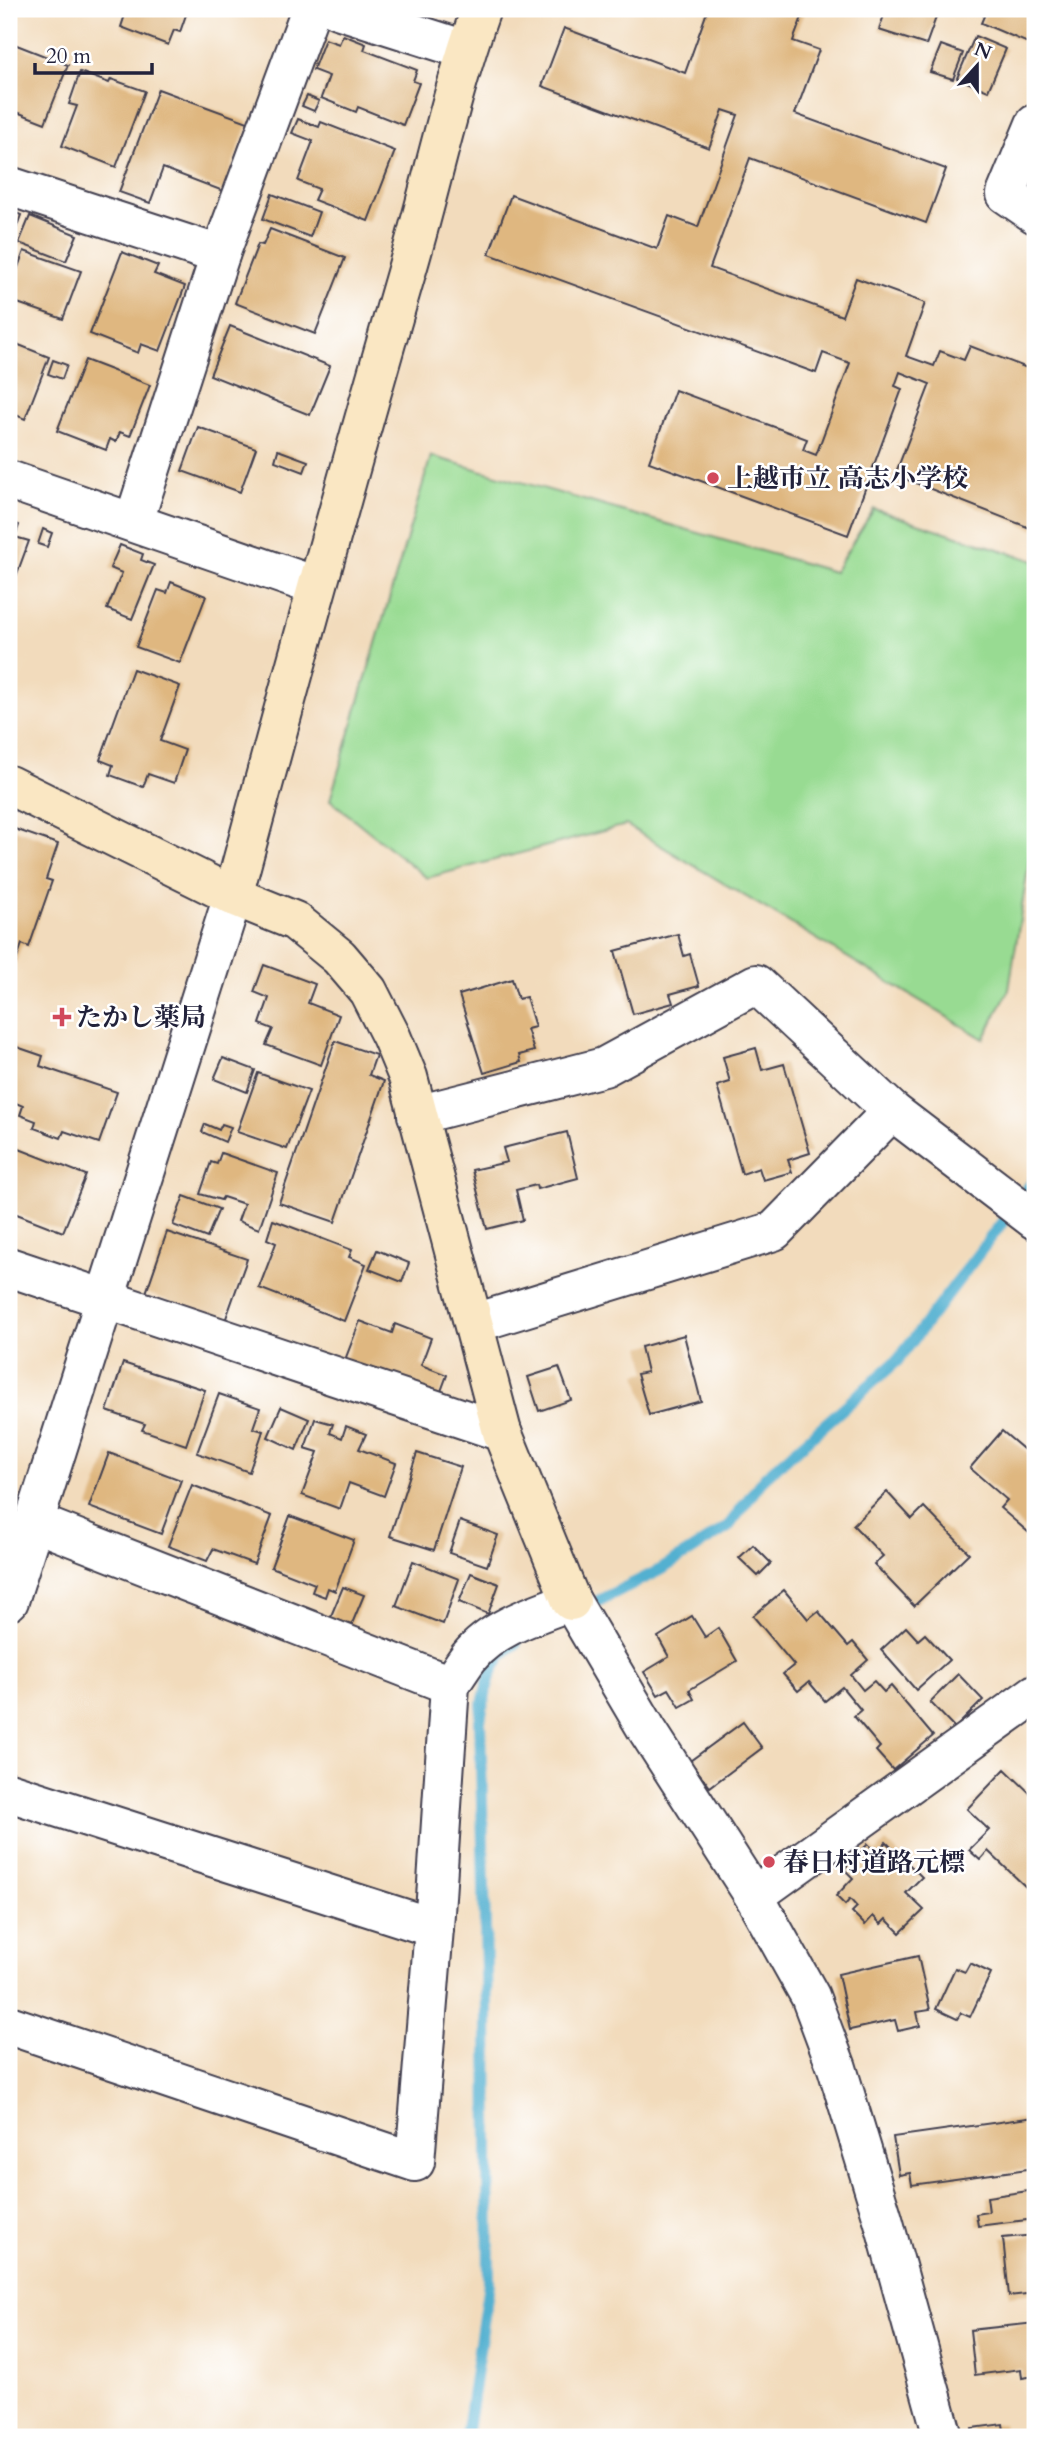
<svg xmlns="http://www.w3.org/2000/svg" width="1044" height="2446" viewBox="0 0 1044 2446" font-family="Cardo,'Noto Serif JP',serif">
<rect width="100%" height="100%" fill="#fff"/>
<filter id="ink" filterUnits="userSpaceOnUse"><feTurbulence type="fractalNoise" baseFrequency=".0143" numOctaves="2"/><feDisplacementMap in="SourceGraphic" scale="14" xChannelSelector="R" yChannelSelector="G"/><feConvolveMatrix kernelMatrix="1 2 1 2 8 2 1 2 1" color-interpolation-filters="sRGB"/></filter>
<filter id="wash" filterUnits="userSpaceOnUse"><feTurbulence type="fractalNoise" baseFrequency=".00686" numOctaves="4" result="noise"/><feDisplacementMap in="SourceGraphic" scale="28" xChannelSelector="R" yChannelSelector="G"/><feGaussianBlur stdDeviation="1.57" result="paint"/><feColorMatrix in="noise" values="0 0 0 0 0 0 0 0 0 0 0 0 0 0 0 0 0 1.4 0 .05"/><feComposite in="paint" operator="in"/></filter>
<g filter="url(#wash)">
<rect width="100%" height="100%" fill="#f2dbbc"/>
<path fill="#98db92" stroke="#5d7e66" stroke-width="2" d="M431 456 834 572 874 509 1035 561V824L1009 989 984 1039 626 825 427 878 330 800Z"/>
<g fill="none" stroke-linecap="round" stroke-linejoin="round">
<g stroke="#52b0d0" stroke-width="12">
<path d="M582 1609 662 1569 728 1527 764 1478 898 1360 1035 1179"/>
<path d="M466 2437 489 2283 487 2010 480 1721C485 1692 489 1659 516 1643"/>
</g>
</g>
<g id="blocks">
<g fill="#dfb780">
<path d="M127 9H188L180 32 174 30 168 45 121 27Z"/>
<path d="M708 9H805L793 41 819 50 795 114 946 169 926 223 750 158 710 268 842 316 856 278 925 303 906 356 934 366 940 351 964 360 970 346 1035 371V530L895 475 930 384 900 372 895 386 902 389 848 535 649 462 675 390 807 439 803 450 816 455 850 363 823 353 816 373 489 254 511 195 657 249 669 216 698 227 738 115 723 110 709 148 542 86 564 28 685 73Z"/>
<path d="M886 9H939L926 45 879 30Z"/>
<path d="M987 9H1021L1035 15V46L981 23Z"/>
<path d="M343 35 366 44 364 50 417 70 413 81 419 83 403 125 358 107 356 112 321 98 329 76 313 70 325 39 339 44Z"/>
<path d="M975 36 1006 49 988 91 957 78Z"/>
<path d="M9 42 68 65 45 123 9 109Z"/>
<path d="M941 45 963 53 953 79 930 72Z"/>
<path d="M80 72 109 83 111 79 145 91 116 167 62 146 77 106 69 104Z"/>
<path d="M158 89 248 122 223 191 163 168 150 203 119 192Z"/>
<path d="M307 96 319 101 314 111 302 106Z"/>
<path d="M298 119 319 127 321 122 395 151 368 221 314 200 319 189 298 181 313 141 292 133Z"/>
<path d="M272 194 319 212 310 237 263 219Z"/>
<path d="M9 210 21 215 14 234 9 232Z"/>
<path d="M30 216 77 235 66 261 19 243Z"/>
<path d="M270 229 345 258 315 334 235 303 258 244 263 245Z"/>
<path d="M24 251 81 271 63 319 9 300V292Z"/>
<path d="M122 252 158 266 154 274 185 286 160 351 141 344 138 353 90 334Z"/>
<path d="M230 326 330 366 310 415 210 375Z"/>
<path d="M9 341 49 357 25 419 9 412Z"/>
<path d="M53 360 67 365 62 379 48 374Z"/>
<path d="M85 360 150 385 130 436 120 432 116 442 110 439 106 450 57 431Z"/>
<path d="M198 427 256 448 240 492 182 471Z"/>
<path d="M278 450 308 461 304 472 275 461Z"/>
<path d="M9 521 19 525 15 537 29 541 11 590 9 589Z"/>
<path d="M43 529 52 533 47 547 38 544Z"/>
<path d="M120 545 143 554 141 560 154 565 132 619 107 609 122 573 110 568Z"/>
<path d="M171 582 206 596 180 663 136 647 158 590 167 593Z"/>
<path d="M133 669 180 686 160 741 185 750 174 783 148 774 143 787 110 775 113 765 100 760Z"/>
<path d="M9 827 58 844 46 879 52 881 29 947 22 944 15 964 9 962Z"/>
<path d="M678 934 684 956 690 954 699 986 670 994 673 1003 633 1014 615 951Z"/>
<path d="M264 965 315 984 308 1003 339 1015 321 1065 266 1045 273 1029 260 1024 269 998 254 992Z"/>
<path d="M512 979 518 999 526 997 535 1027 527 1029 534 1051 519 1055 521 1062 484 1073 459 995Z"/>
<path d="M335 1041 376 1055 369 1075 384 1081 335 1222 279 1203Z"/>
<path d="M11 1045 43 1056 40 1066 117 1092 99 1143 64 1131 61 1138 34 1128 36 1121 20 1115 23 1106 9 1100Z"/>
<path d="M756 1048 762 1070 784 1064 810 1153 788 1160 792 1172 763 1180 759 1168 742 1174 717 1086 730 1082 723 1057Z"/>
<path d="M223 1058 255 1070 247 1092 214 1079Z"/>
<path d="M258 1073 309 1091 287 1149 237 1132Z"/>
<path d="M205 1124 219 1130 222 1124 231 1127 225 1142 202 1132Z"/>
<path d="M567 1132 578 1178 537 1189 536 1185 516 1190 523 1220 487 1229 472 1170 507 1162 503 1148Z"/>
<path d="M9 1145 86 1175 63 1232 9 1211Z"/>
<path d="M221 1153 278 1173 259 1229 238 1221 244 1204 223 1197 221 1200 200 1194 211 1162 217 1164Z"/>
<path d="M184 1196 219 1209 207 1238 173 1225Z"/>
<path d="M273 1220 352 1250 349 1257 366 1264 344 1321 259 1288 276 1243 267 1239Z"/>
<path d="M167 1232 247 1259 225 1321 146 1293Z"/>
<path d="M377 1250 409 1263 402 1282 369 1269Z"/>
<path d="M360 1321 392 1333 395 1324 431 1338 421 1365 447 1375 437 1402 345 1360Z"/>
<path d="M684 1335 701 1401 649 1415 637 1374 647 1372 641 1347Z"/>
<path d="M123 1363 205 1390 186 1445 142 1430 145 1424 107 1411Z"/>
<path d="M559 1367 571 1400 539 1411 528 1377Z"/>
<path d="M219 1394 260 1408 253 1428 263 1431 249 1472 197 1453Z"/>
<path d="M281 1407 309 1419 296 1450 268 1437Z"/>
<path d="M315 1419 333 1424 330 1433 342 1438 346 1426 366 1434 359 1449 396 1463 384 1496 349 1483 340 1509 302 1495 318 1452 305 1448Z"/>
<path d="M1002 1431 1035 1459V1538L1000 1508 1007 1500 970 1468Z"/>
<path d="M109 1453 181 1480 161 1534 89 1507Z"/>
<path d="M417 1453 461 1467 434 1550 390 1536Z"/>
<path d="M192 1485 272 1516 254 1564 213 1549 207 1561 168 1546Z"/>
<path d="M887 1492 912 1519 924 1507 969 1553 914 1606 874 1564 883 1556 853 1525Z"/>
<path d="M290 1516 354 1540 335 1591 328 1588 325 1597 312 1592 315 1584 271 1567Z"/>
<path d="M460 1521 498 1535 487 1566 449 1553Z"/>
<path d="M753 1545 771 1563 758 1576 739 1558Z"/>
<path d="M413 1561 459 1579 443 1624 396 1606Z"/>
<path d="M471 1573 499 1584 488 1614 459 1602Z"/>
<path d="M343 1587 364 1595 349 1631 328 1623Z"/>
<path d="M784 1590 808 1619 818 1611 848 1646 853 1642 868 1660 851 1675 863 1690 874 1681 884 1692 891 1686 933 1736 893 1770 876 1751 880 1747 854 1716 861 1710 842 1687 825 1701 809 1682 798 1691 783 1674 794 1665 753 1616Z"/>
<path d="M692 1616 705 1637 718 1628 737 1661 689 1690 694 1699 680 1707 669 1689 658 1695 644 1672 669 1657 658 1637Z"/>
<path d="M906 1627 918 1640 925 1634 949 1660 916 1690 881 1650Z"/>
<path d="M958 1674 983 1700 955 1728 930 1702Z"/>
<path d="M743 1722 762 1748 710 1787 690 1761Z"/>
<path d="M1005 1769 1035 1798 1033 1806 1035 1808V1881L1028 1889 988 1851 980 1860 969 1850 989 1830 967 1809Z"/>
<path d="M886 1842 922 1877 906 1893 924 1910 900 1933 886 1919 881 1924 873 1916 865 1925 852 1912 857 1907 850 1899 845 1905 836 1896 853 1878 844 1869 868 1844 876 1852Z"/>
<path d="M918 1956 930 2010 917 2012 920 2026 898 2031 895 2020 850 2030 838 1974Z"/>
<path d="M970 1963 991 1973 970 2017 961 2013 957 2019 936 2009 955 1968 965 1972Z"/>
<path d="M1035 2117V2168L912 2185 910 2173 899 2175 893 2137Z"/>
<path d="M1035 2190V2219L978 2226 976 2214 989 2212 987 2197Z"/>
<path d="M1035 2235V2293L1009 2296 1003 2238Z"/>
<path d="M1035 2323V2376L1022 2378 1021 2369 975 2375 970 2330Z"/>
<path d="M1003 2424 1005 2437H973L972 2428Z"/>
</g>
</g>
</g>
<g filter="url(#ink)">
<use href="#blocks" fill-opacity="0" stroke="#413e4e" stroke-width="2"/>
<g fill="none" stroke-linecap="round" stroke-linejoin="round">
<g stroke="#413e4e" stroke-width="42">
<g id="street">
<path d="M337 9 466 50"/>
<path d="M1035 124 1006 194 1035 214"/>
<path d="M9 186 220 255 311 9"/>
<path d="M9 480 316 586"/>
<path d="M134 521 220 255"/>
<path d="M417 1115 604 1067 756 984 892 1111 1035 1220"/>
<path d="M9 1267 502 1432"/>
<path d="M475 1323 774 1231 892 1111"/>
<path d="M34 1522 450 1685C456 1676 462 1666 469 1657 493 1627 537 1614 571 1601L646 1728 754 1896 810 1996 837 2068 883 2219 943 2437"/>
<path d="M9 1601 233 896"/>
<path d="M9 1792 434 1928 450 1685"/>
<path d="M754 1896 1035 1694"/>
<path d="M9 2025 415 2162 434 1928"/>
</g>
</g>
<g stroke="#413e4e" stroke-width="42">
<g id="secondary">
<path d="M9 785 233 896 295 921 339 957 368 991 391 1036 408 1077 502 1432 571 1601"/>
<path d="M233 896C289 688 346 480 406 273 432 185 450 95 481 9"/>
</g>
</g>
<use href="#street" stroke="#fff" stroke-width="38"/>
<use href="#secondary" stroke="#fae7c3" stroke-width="38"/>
</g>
</g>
<g fill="#d1495b" stroke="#fff" stroke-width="2.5">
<circle cx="713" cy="478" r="7"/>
<path d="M58.5 1006.5h7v7h7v7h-7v7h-7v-7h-7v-7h7z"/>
<circle cx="769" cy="1862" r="7"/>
</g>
<g text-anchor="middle" stroke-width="5" stroke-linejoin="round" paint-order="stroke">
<g font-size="26" font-weight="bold" fill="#22223b" stroke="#fff" text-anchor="start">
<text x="727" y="487">上越市立 高志小学校</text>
<text x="76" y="1026">たかし薬局</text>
<text x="783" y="1871">春日村道路元標</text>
</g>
</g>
<rect width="1044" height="2446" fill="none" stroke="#fff" stroke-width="35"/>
<g transform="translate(977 66) rotate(21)" stroke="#ffffff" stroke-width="5" paint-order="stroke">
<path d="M0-5L12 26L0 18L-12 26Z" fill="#22223b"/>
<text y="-10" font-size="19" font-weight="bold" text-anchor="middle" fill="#22223b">N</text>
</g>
<path d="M35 63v10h117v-10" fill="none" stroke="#22223b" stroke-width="3.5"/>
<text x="46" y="63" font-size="21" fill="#22223b" stroke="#ffffff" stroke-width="5" paint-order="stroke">20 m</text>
</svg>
